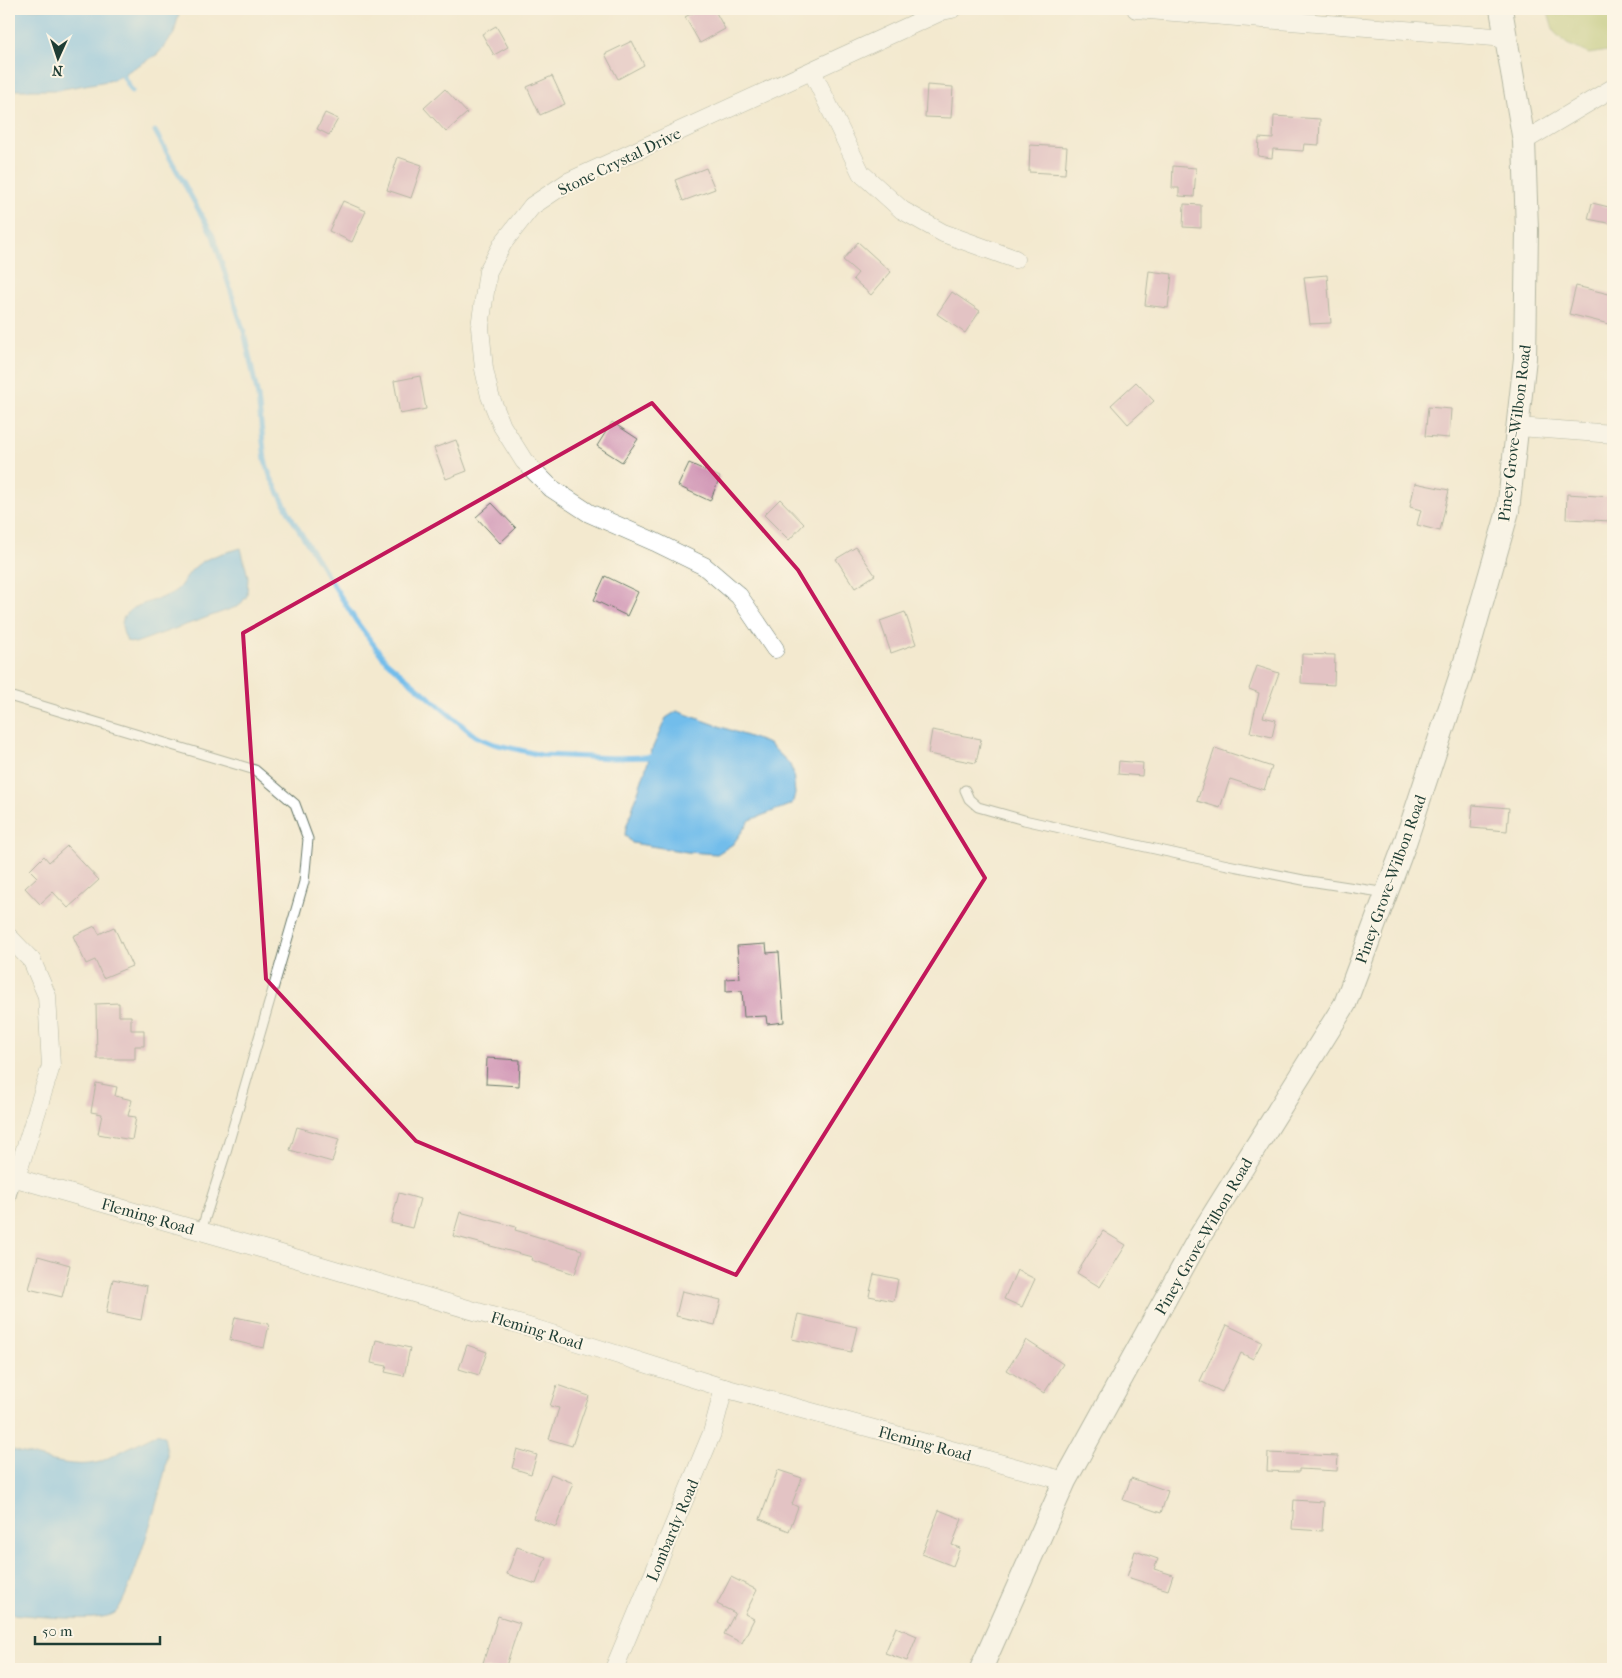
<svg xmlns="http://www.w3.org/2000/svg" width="1622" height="1678" viewBox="0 0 1622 1678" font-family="'IM FELL French Canon',serif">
<rect width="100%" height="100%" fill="#fcf5e5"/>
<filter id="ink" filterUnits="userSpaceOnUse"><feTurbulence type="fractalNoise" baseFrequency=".02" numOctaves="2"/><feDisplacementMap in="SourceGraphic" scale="10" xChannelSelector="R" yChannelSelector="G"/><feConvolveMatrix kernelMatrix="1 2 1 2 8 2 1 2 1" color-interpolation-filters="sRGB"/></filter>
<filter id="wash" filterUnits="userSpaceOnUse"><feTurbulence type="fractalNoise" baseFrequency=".0096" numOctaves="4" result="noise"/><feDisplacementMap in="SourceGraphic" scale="20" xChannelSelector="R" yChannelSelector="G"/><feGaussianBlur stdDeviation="1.12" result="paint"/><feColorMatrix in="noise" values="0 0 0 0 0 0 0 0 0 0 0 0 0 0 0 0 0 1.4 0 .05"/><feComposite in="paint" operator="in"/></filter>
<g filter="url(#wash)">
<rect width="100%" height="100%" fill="#f3e9cf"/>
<path fill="#adbe62" stroke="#667e4b" d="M1547 9H1613V50L1589 54 1567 44 1554 32Z"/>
<g fill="#72bdeb" stroke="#487d90">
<path d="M9 9H180L174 34 158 54 122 75 113 80 57 90H9Z"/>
<path d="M241 548 248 577 247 596 239 606 135 643 127 641C107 602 154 606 175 591 183 585 187 573 195 567 207 556 225 553 241 548Z"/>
<path d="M677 711 769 744 789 763 793 772 795 794 792 804 750 820 733 844 717 854 687 852 632 843 625 835 626 828 653 747 666 718Z"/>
<path d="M158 1433 164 1436C165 1443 168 1452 167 1459 165 1480 128 1604 115 1613 98 1624 31 1615 9 1614V1449C37 1456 71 1470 100 1462Z"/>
</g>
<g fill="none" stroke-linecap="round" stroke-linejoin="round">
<g stroke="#72bdeb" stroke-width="5">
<path d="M120 71 132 91"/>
<path d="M155 131 213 236 244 332 258 397 265 460 270 476 294 522 356 621 386 661 475 736 494 744 541 755 613 758 649 757 653 759"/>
</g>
</g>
<g id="blocks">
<g fill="#d094b5">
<path d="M700 9H714L725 29 700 43 685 17Z"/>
<path d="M496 26 508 47 494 55 482 34Z"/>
<path d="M632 41 644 65 618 79 605 54Z"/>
<path d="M552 76 565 104 540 115 527 87Z"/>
<path d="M927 85 953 87 951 118 925 117Z"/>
<path d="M445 89 467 113 446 132 424 108Z"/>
<path d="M325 113 338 119 329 135 317 129Z"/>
<path d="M1274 116 1320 119 1319 145 1304 144 1303 151 1273 149 1272 158 1258 156 1259 138 1273 139Z"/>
<path d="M1030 145 1067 147 1065 174 1029 172Z"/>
<path d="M398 157 422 165 411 198 387 190Z"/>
<path d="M1173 166 1196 168 1194 197 1179 196V188H1172Z"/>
<path d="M706 168 715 189 683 201 675 180Z"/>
<path d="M343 201 366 211 352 242 329 231Z"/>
<path d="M1592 203 1613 208V224L1588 219Z"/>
<path d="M1184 204 1201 205V228L1183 227Z"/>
<path d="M858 242 891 272 871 295 853 279 858 273 843 260Z"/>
<path d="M1149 271 1172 274 1168 308 1145 305Z"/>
<path d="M1327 275 1331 323 1310 324 1304 277Z"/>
<path d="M1576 286 1613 295V325L1569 314Z"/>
<path d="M952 292 980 311 965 333 937 314Z"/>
<path d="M420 376 426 409 400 414 394 381Z"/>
<path d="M1136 382 1154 401 1128 424 1111 405Z"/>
<path d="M1428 407 1451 409 1449 438 1425 436Z"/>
<path d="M612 422 638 439 622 462 597 446Z"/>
<path d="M456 440 467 471 446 479 434 448Z"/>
<path d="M689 463 720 477 710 501 678 486Z"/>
<path d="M1415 483 1449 490 1440 531 1417 525 1421 510 1410 507Z"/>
<path d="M1567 494 1613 497 1612 521 1566 519Z"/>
<path d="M780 499 804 524 789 540 764 515Z"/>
<path d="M492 503 516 528 500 543 476 517Z"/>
<path d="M856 547 875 575 855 588 836 559Z"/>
<path d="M605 576 638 592 627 616 594 600Z"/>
<path d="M905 612 916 644 891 653 880 621Z"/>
<path d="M1302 654 1335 655 1334 685 1301 683Z"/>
<path d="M1257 666 1279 673 1263 717 1276 720 1272 737 1250 732 1259 693 1249 689Z"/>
<path d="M932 730 981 739 976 763 928 754Z"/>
<path d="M1215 748 1272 767 1264 790 1230 779 1220 808 1197 801Z"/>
<path d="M1119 761 1143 763 1142 776 1118 774Z"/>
<path d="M1473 805 1509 808 1507 831 1471 828Z"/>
<path d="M67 846 99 880 68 908 53 892 40 904 25 888 37 877 30 870 44 856 49 862Z"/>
<path d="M95 926 99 934 114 927 132 966 103 978 95 960 86 964 73 936Z"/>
<path d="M766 944 767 953 779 952 784 1022 767 1024 766 1016 744 1017 742 991 726 992V979L740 978 737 946Z"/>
<path d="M119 1003V1016H131V1030H144V1046H135V1059H97L96 1004Z"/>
<path d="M487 1058 520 1060 519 1086 486 1084Z"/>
<path d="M96 1083 117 1087 115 1096 132 1100 128 1116 136 1117 132 1140 98 1134 102 1114 91 1112Z"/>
<path d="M297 1127 339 1139 332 1162 290 1150Z"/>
<path d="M399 1193 420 1199 412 1228 391 1223Z"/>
<path d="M460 1212 516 1227 515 1230 582 1250 575 1274 531 1260 532 1257 453 1236Z"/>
<path d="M1103 1231 1126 1245 1100 1287 1077 1273Z"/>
<path d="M38 1256 70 1265 62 1297 29 1289Z"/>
<path d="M1017 1270 1035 1279 1022 1307 1004 1299Z"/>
<path d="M874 1274 898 1279 894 1301 869 1296Z"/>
<path d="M113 1279 147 1286 141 1320 106 1313Z"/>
<path d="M682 1291 721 1300 715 1325 676 1316Z"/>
<path d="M798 1314 857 1327 851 1352 792 1339Z"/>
<path d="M235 1317 269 1324 264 1348 230 1340Z"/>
<path d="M1227 1325 1262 1342 1253 1359 1241 1353 1222 1392 1200 1381Z"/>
<path d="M376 1340 410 1348 404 1376 385 1372 387 1366 371 1363Z"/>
<path d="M1026 1340 1063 1364 1044 1393 1007 1370Z"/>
<path d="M467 1345 487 1352 479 1375 459 1369Z"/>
<path d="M557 1385 589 1396 572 1446 549 1439 559 1408 550 1406Z"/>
<path d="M517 1449 537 1455 531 1474 512 1468Z"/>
<path d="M1268 1453 1338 1456 1337 1471 1299 1469V1472L1267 1471Z"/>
<path d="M778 1470 802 1478 792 1504 798 1507 789 1531 760 1519Z"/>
<path d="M551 1474 573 1483 556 1527 533 1518Z"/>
<path d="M1131 1478 1168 1491 1161 1513 1123 1500Z"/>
<path d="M1294 1500 1324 1502 1322 1531 1292 1529Z"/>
<path d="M939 1510 962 1519 952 1545 960 1548 953 1566 922 1554Z"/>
<path d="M517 1547 546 1557 536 1584 507 1574Z"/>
<path d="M1135 1551 1158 1559 1154 1569 1173 1575 1168 1590 1127 1577Z"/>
<path d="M731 1577 757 1590 745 1614 754 1619 742 1643 724 1634 735 1613 717 1604Z"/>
<path d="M498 1616 520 1623 505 1669H481Z"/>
<path d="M896 1627 917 1636 907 1661 885 1653Z"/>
</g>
</g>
</g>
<g filter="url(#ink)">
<use href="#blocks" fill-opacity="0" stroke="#69796a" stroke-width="1"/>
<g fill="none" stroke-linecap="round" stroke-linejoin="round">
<g stroke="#69796a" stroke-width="11">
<g id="service">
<path d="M9 696 255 770 295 804 308 839 304 882 225 1155 201 1231"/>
<path d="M965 790 969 799 978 807 1024 820 1218 863 1303 880 1387 893"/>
<path d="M9 1203 16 1178"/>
</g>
</g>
<g stroke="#69796a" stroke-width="19">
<g id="minor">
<path d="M1136 9 1507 38"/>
<path d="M812 71 861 173 902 210 943 233 1015 259"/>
<path d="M1524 141 1613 88"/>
<path d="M1518 427 1613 434"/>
<path d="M775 649 739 596 704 566 655 542 589 513 551 488 524 461 502 426 490 396 484 369 480 327 488 271 503 243 532 206 568 182 942 11 952 9"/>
<path d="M9 937 32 961 47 996 51 1066 16 1178"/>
<path d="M9 1176 274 1252 539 1330 724 1388 1065 1481"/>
<path d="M614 1669 712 1433 724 1388"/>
</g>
</g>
<g stroke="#69796a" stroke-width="24">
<path id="tertiary" d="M981 1669 1065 1481 1200 1236 1345 1004 1404 846 1464 665 1508 511 1525 358 1527 230 1524 141 1501 9"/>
</g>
<use href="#service" stroke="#fff" stroke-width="9"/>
<use href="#minor" stroke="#fff" stroke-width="18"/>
<use href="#tertiary" stroke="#fff" stroke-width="22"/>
</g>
</g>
<path d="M0 0H1622V1678H0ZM652 403 798 570 985 878 736 1275 416 1141 266 979 243 633Z" fill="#f3e9cf" fill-opacity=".55" fill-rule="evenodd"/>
<path fill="none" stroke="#c2185b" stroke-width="4" stroke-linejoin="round" d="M652 403 798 570 985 878 736 1275 416 1141 266 979 243 633Z"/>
<g text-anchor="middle" stroke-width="4" stroke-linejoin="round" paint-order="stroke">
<g font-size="16" fill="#1f3d34" stroke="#fcf5e5">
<text transform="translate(619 161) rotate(-26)" y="6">Stone Crystal Drive</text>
<text transform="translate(1514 433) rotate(-83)" y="6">Piney Grove-Wilbon Road</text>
<text transform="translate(1390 879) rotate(-70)" y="6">Piney Grove-Wilbon Road</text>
<text transform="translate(148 1216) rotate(16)" y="6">Fleming Road</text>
<text transform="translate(1203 1236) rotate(-60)" y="6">Piney Grove-Wilbon Road</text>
<text transform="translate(537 1330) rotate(17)" y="6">Fleming Road</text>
<text transform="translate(925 1443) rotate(15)" y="6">Fleming Road</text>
<text transform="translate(672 1530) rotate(-67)" y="6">Lombardy Road</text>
</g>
</g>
<rect width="1622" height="1678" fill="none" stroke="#fcf5e5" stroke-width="30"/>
<g transform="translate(58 58) rotate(183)" stroke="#fcf5e5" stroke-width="4" paint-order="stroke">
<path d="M0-4L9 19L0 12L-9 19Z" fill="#1f3d34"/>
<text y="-8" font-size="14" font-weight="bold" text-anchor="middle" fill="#1f3d34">N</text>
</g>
<path d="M35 1636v8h125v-8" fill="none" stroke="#1f3d34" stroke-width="2.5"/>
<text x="42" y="1636" font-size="15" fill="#1f3d34" stroke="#fcf5e5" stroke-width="4" paint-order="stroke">50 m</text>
</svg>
